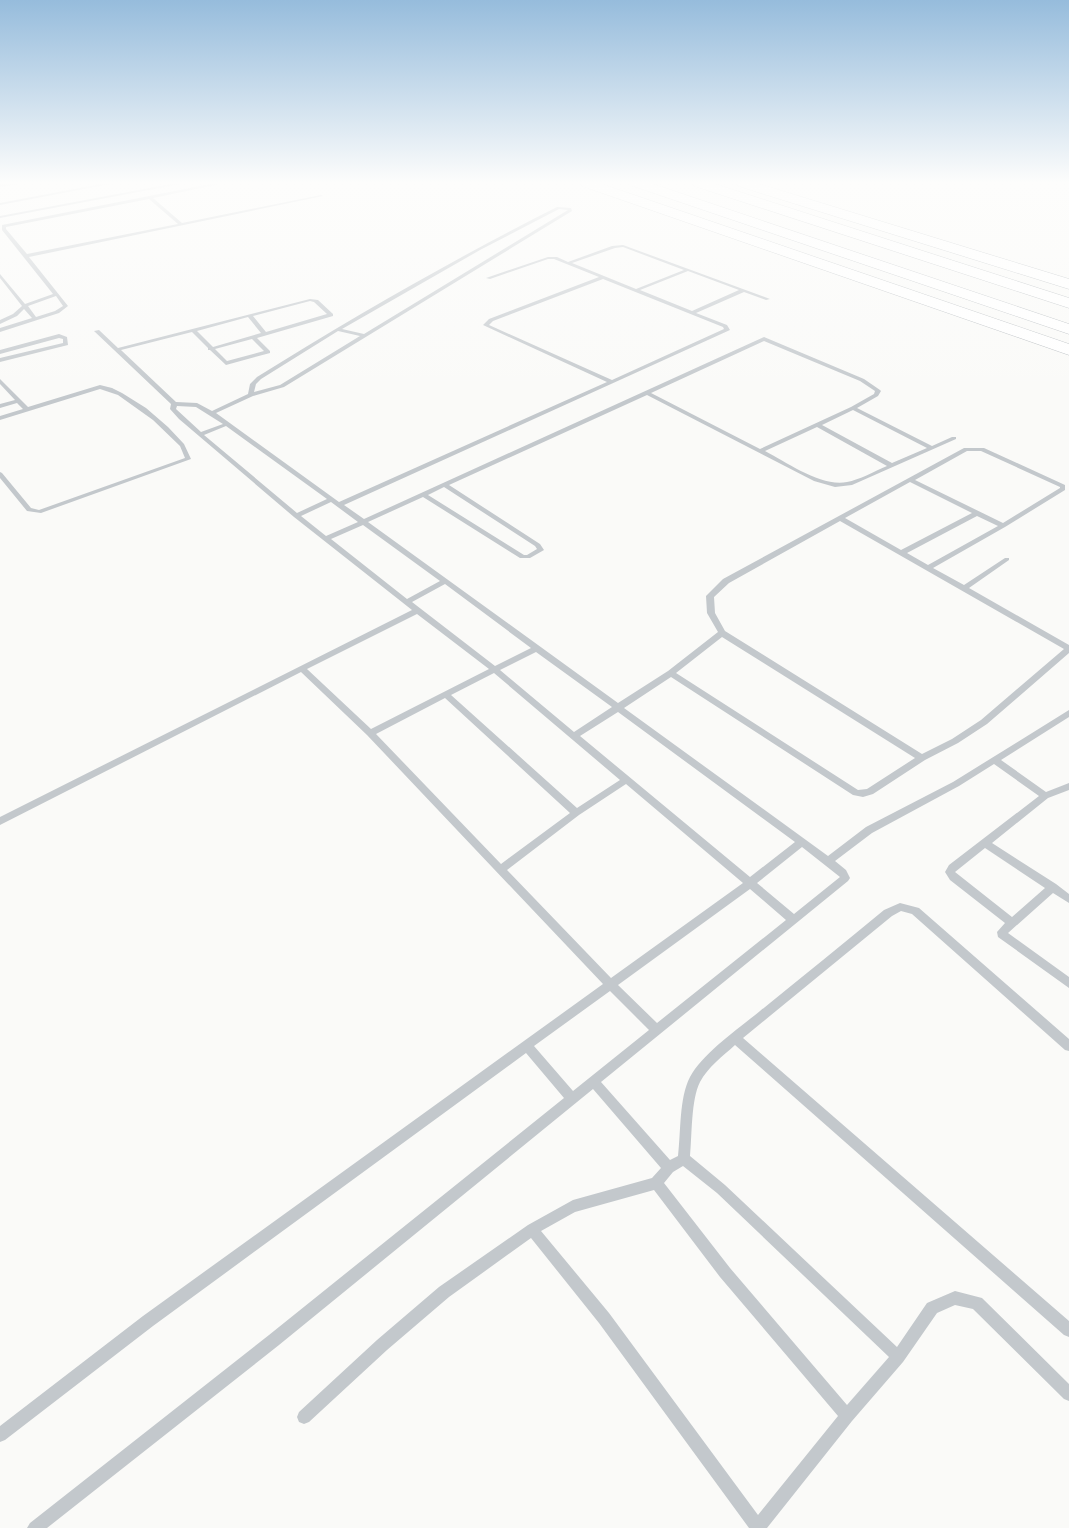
<svg xmlns="http://www.w3.org/2000/svg" width="1069" height="1528" viewBox="0 0 1069 1528" font-family="Signika,sans-serif">
<rect width="100%" height="100%" fill="#fafaf8"/>
<g fill="none" stroke-linecap="round" stroke-linejoin="round">
<g stroke="#b4b9bd" stroke-width="1">
<g id="trunk">
<path d="M580 183H599L1069 344V355L582 186Z"/>
<path d="M736 183H756L1069 279V289L738 186Z"/>
</g>
</g>
<g stroke="#b4b9bd" stroke-width="1">
<g id="motorway">
<path d="M631 183H650L1069 324V334L633 186Z"/>
<path d="M692 183H712L1069 298V308L694 186Z"/>
</g>
</g>
<g fill="#c3c8cc" fill-rule="evenodd">
<path d="M11 183H25L0 187V185Z"/>
<path d="M106 183H116L0 205V203Z"/>
<path d="M176 183H186L0 218V216Z"/>
<path d="M215 183H225L153 198 182 223 321 195 323 196 29 257 68 306 59 313 0 332V328L32 318 24 309 17 316 0 324V320L13 314 22 306 0 278V274L25 304 53 294 2 230V225ZM149 199 178 224 27 254 6 229V227ZM56 296 63 306 55 311 36 317 28 306Z"/>
<path d="M557 207 571 208 572 211 284 387 253 396 216 413 339 502 607 382 483 325 489 319 599 277 554 259H548L490 279 486 278 548 257H557L568 262 612 246 623 245 770 299 766 300 744 292 696 313 727 325 730 330 344 505 364 519 764 337 864 379 880 390 881 391 878 396 857 408 932 446 952 437H956V439L852 485 835 487 814 481 647 395 449 485 540 544 544 550 530 558H520L423 497 368 522 618 703 668 671 718 632 707 613 706 596 723 579 964 448H984L1065 485V490L1005 527 933 568 964 585 1005 558H1009V560L969 588 1069 645V653L987 724 958 743 925 760 873 794 863 797 853 795 671 677 624 708 828 856 866 827 953 782 1069 710V717L1001 760 1046 792 1069 783V790L1048 798 992 843 1056 884 1069 894V903L1053 893 1008 933 1069 977V988L998 937 997 932 1005 923 950 880 945 872 949 865 1039 796 994 764 959 786 872 833 835 861 846 870 850 878 848 881 601 1082 670 1160 678 1156C681 1132 679 1098 690 1077 703 1053 738 1029 760 1011 801 978 843 944 884 910L900 903 919 908 1069 1039V1051L1065 1050 912 914 901 911 892 916 743 1038 1069 1321V1337L1064 1335 735 1045C723 1056 708 1067 700 1082 691 1099 692 1136 690 1156L725 1185 897 1347 927 1303 955 1291 982 1298 1069 1384V1401L1064 1399 973 1309 955 1305 937 1313 903 1362 852 1421 767 1528H749L599 1323 531 1238 449 1297 387 1350 309 1422 304 1424 299 1422 297 1417 299 1412 377 1340 439 1287 528 1225 573 1200 652 1178 661 1168 593 1089 279 1345 47 1528H27L30 1523 269 1335 564 1098 526 1053 153 1326 5 1440 0 1442V1426L143 1316 603 984 367 735 301 672 0 825V817L412 610 294 517 179 419 170 409 171 404 94 331 99 330 118 348 310 299 318 300 333 314V316L257 338 270 351V353L226 365 210 350H208V348L192 332 121 350 176 402 197 403 212 411 248 394 250 384 257 377C355 316 454 259 557 207ZM559 209 568 210 364 334 342 329 480 250ZM623 247 684 270 636 289 572 263 615 248ZM688 271 739 290 692 311 640 290ZM603 279 723 327 724 329 612 380 489 325 493 321ZM310 301 314 302 327 314 266 332 253 316ZM248 317 261 333 213 347 197 331ZM338 331 360 336 280 385 254 392 256 384 261 379ZM252 339 264 351 227 361 215 349ZM764 341 860 381 875 391 874 394 851 407 760 449 651 393ZM177 406 196 407 223 424 201 432 176 409ZM853 410 927 448 892 463 822 425ZM226 426 327 499 297 513 204 435ZM817 427 887 466C875 471 859 480 847 482 821 487 788 463 765 451ZM967 451H981L1060 487V488L1003 523 915 480ZM910 482 972 513 901 550 845 518ZM444 487 535 546 537 549 527 555H524L428 495ZM331 502 358 522 326 536 301 516ZM977 516 998 526 928 565 907 553ZM840 521 1064 649 981 720 952 739 922 754 725 631 715 613 714 597 729 583ZM363 525 440 581 407 599 331 539ZM445 584 531 648 495 666 412 602ZM417 614 489 669 371 729 307 669ZM722 637 915 758 867 789 858 790 676 673ZM536 652 612 707 574 732 500 670ZM494 673 620 780 577 808 451 695ZM445 698 570 813 501 864 376 734ZM618 712 795 842 750 877 580 736ZM626 784 743 883 611 978 507 870 579 815ZM802 847 840 877 794 914 757 883ZM985 848 1045 888 1012 917 955 872ZM750 889 786 920 657 1023 618 985ZM610 991 649 1030 573 1091 534 1046ZM683 1166 717 1193 889 1357 847 1405 730 1268 664 1183 673 1172ZM654 1190 720 1277 838 1416 758 1515 609 1313 541 1231 575 1212Z"/>
<path d="M59 334 67 337 68 345 0 362V358L63 343V339L59 338 0 354V350Z"/>
<path d="M0 379 28 407 100 385 112 388 122 393 146 408 168 427 184 444 191 459 41 513 27 511 0 478V472L2 473 31 508 39 510 185 458 180 446 153 420 118 395 100 389 0 420V416L23 409 17 403 0 408V404L15 400 0 384Z"/>
</g>
<use href="#trunk" fill="#fff" fill-rule="evenodd"/>
<use href="#motorway" fill="#fff" fill-rule="evenodd"/>
</g>
<linearGradient id="sky" x2="0" y2="1"><stop stop-color="#96bcdc"/><stop offset="0.46" stop-color="#fdfdfc"/><stop offset="1" stop-color="#fdfdfc" stop-opacity="0"/></linearGradient>
<rect width="1069" height="397" fill="url(#sky)"/>
</svg>
